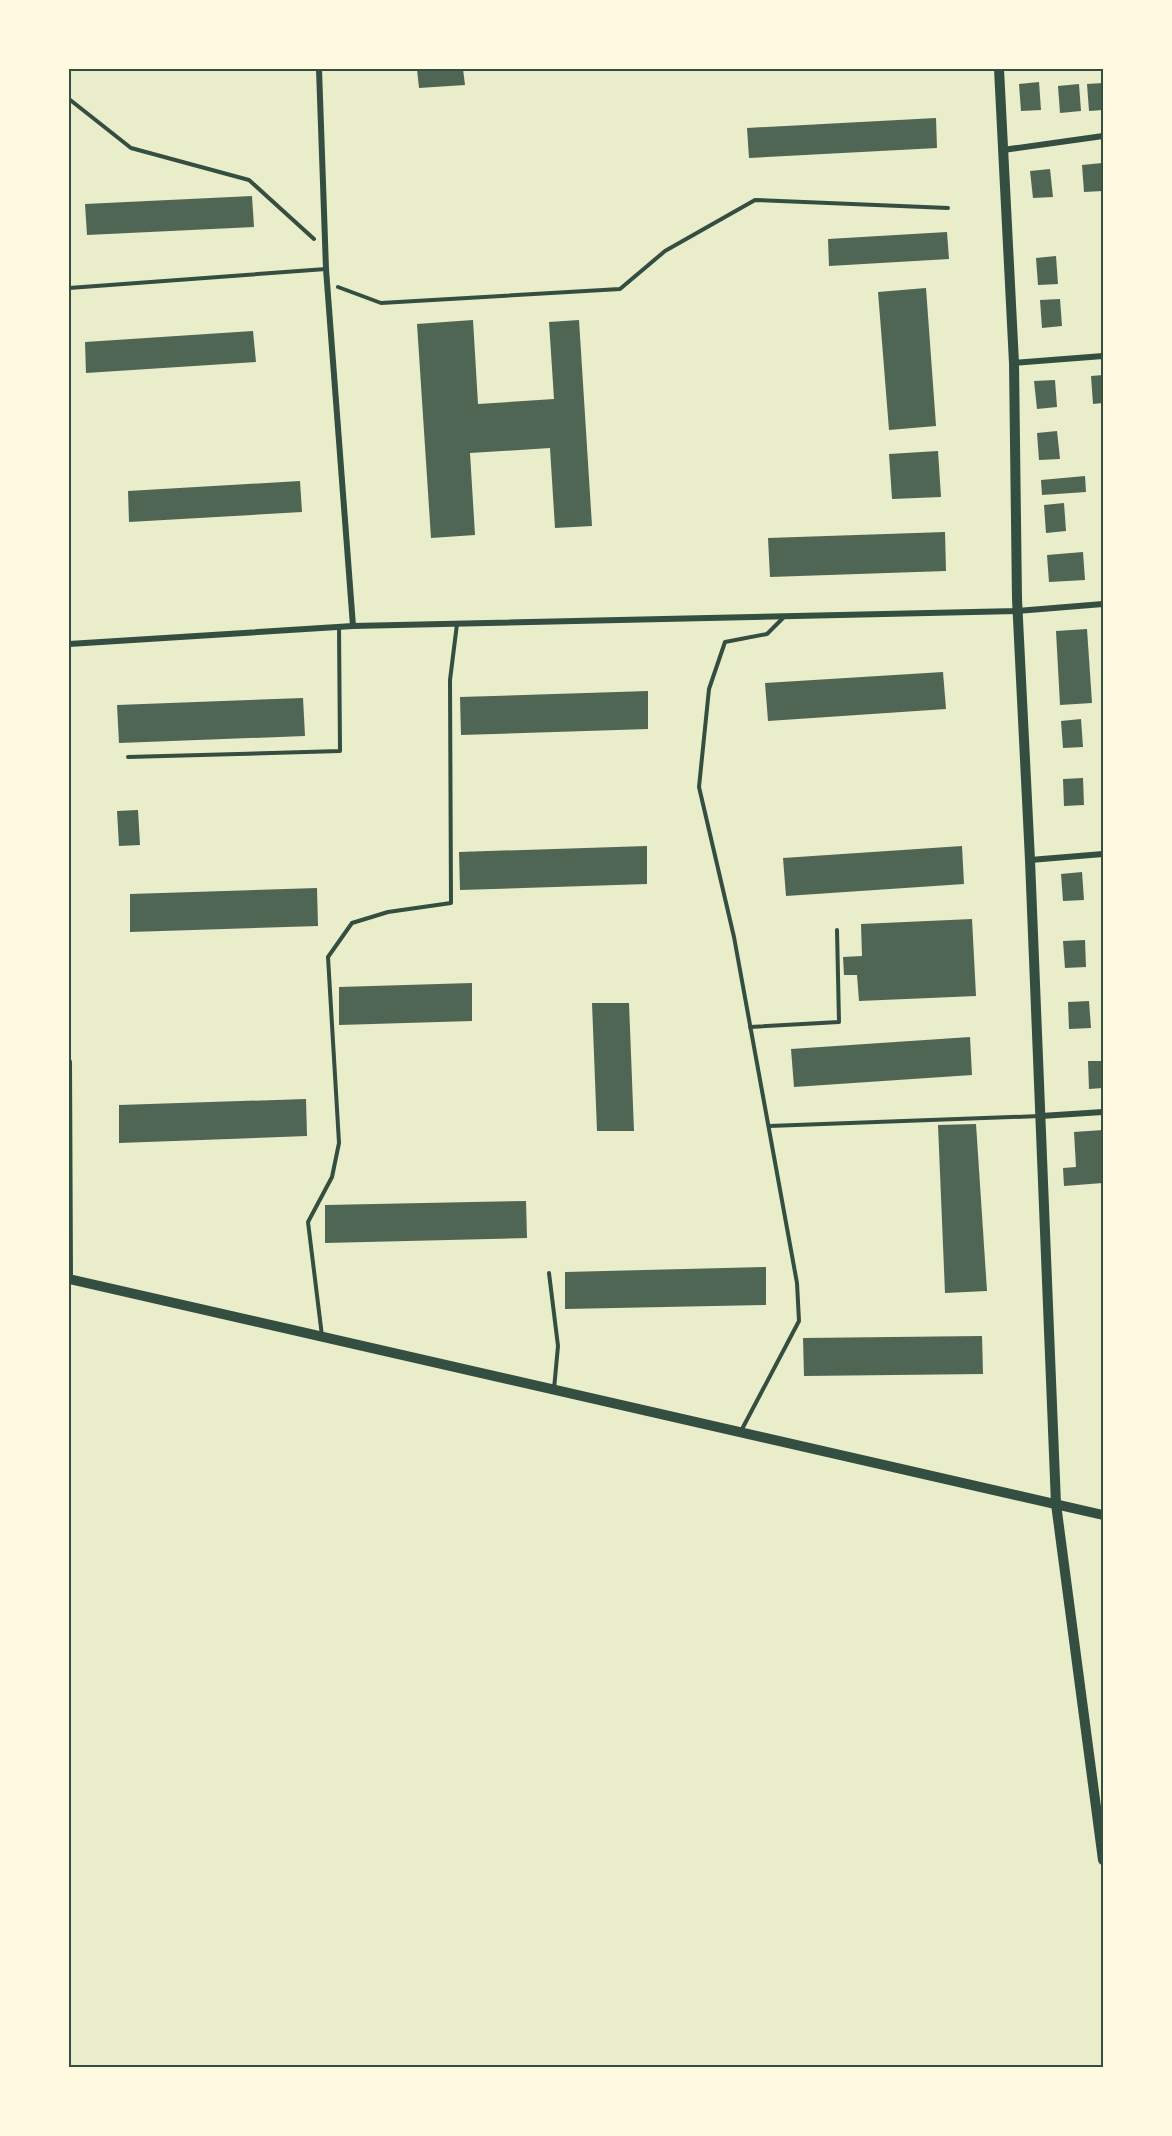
<svg xmlns="http://www.w3.org/2000/svg" width="1172" height="2136" viewBox="0 0 1172 2136" font-family="'DejaVu Sans',sans-serif">
<rect width="100%" height="100%" fill="#e9edc9"/>
<g fill="#4f6655">
<path d="M417 69H463L465 85 419 88Z"/>
<path d="M1039 82 1041 110 1021 111 1019 84Z"/>
<path d="M1103 83V110L1089 111 1087 84Z"/>
<path d="M1079 84 1081 111 1060 113 1058 86Z"/>
<path d="M936 118 937 148 749 158 747 128Z"/>
<path d="M1102 163 1103 191 1084 192 1082 165Z"/>
<path d="M1050 169 1053 197 1033 198 1030 171Z"/>
<path d="M252 196 254 227 87 235 85 204Z"/>
<path d="M947 232 949 259 829 266 828 239Z"/>
<path d="M1056 256 1058 284 1038 285 1036 258Z"/>
<path d="M926 288 936 426 889 430 878 292Z"/>
<path d="M1060 299 1062 326 1042 328 1040 300Z"/>
<path d="M473 320 478 404 554 399 549 322 579 320 592 526 555 528 550 448 470 453 475 535 431 538 417 324Z"/>
<path d="M253 331 256 362 86 373 85 342Z"/>
<path d="M1103 375V403L1093 404 1091 376Z"/>
<path d="M1055 380 1057 407 1037 409 1034 381Z"/>
<path d="M1057 431 1060 459 1039 460 1037 433Z"/>
<path d="M938 451 941 497 892 499 889 454Z"/>
<path d="M1085 476 1086 492 1042 495 1041 480Z"/>
<path d="M300 481 302 512 129 522 128 491Z"/>
<path d="M1064 503 1066 531 1046 533 1044 505Z"/>
<path d="M945 532 946 571 770 577 768 538Z"/>
<path d="M1083 552 1085 580 1049 582 1047 555Z"/>
<path d="M1087 629 1092 703 1060 705 1056 631Z"/>
<path d="M943 672 946 709 768 721 765 683Z"/>
<path d="M648 691V729L461 735 460 697Z"/>
<path d="M303 698 305 736 119 743 117 705Z"/>
<path d="M1081 719 1083 747 1063 748 1061 721Z"/>
<path d="M1083 778 1084 805 1064 806 1063 779Z"/>
<path d="M138 810 140 845 119 846 117 811Z"/>
<path d="M647 846V884L460 890 459 852Z"/>
<path d="M962 846 964 884 786 896 783 858Z"/>
<path d="M1082 872 1084 900 1063 901 1061 874Z"/>
<path d="M317 888 318 926 130 932V894Z"/>
<path d="M972 919 976 996 859 1001 857 975H844L843 957 862 956 861 924Z"/>
<path d="M1085 940 1086 967 1065 968 1063 941Z"/>
<path d="M472 983V1021L339 1025V987Z"/>
<path d="M1089 1001 1091 1028 1069 1029 1068 1002Z"/>
<path d="M592 1003H629L634 1131H597Z"/>
<path d="M970 1037 972 1075 794 1087 791 1049Z"/>
<path d="M1088 1061H1103V1088L1089 1089Z"/>
<path d="M306 1099 307 1136 119 1143V1105Z"/>
<path d="M976 1124 987 1291 945 1293 938 1125Z"/>
<path d="M1103 1130V1183L1064 1186 1063 1168 1076 1167 1074 1132Z"/>
<path d="M526 1201 527 1238 325 1243V1205Z"/>
<path d="M766 1267V1305L565 1309V1272Z"/>
<path d="M982 1336 983 1374 804 1376 803 1338Z"/>
</g>
<g fill="none" stroke-linecap="round" stroke-linejoin="round">
<g stroke="#344e41" stroke-width="4">
<path d="M69 99 131 148 249 180 314 239"/>
<path d="M338 287 381 303 620 289 665 251 755 200 948 208"/>
</g>
<g stroke="#344e41" stroke-width="4">
<path d="M69 288 326 269"/>
<path d="M128 757 340 751 339 627"/>
<path d="M750 1027 839 1022 837 930"/>
<path d="M769 1126 1040 1116"/>
<path d="M549 1273 558 1346 554 1389"/>
<path d="M322 1336 308 1222 332 1177 339 1143 328 957 352 923 388 912 451 903 450 680 457 624"/>
<path d="M741 1431 799 1321 797 1283 734 937 699 787 709 689 725 642 767 634 784 617"/>
</g>
<g stroke="#344e41" stroke-width="6">
<path d="M319 69 326 269 353 626"/>
<path d="M1003 150 1103 136"/>
<path d="M1014 363 1103 356"/>
<path d="M69 644 353 626 1017 611 1103 604"/>
<path d="M1030 860 1103 854"/>
<path d="M69 1062 70 1279"/>
<path d="M1041 1116 1103 1112"/>
</g>
<g stroke="#344e41" stroke-width="10">
<path d="M999 69 1014 363 1017 599 1030 860 1056 1504 1103 1860"/>
<path d="M69 1279 1103 1515"/>
</g>
</g>
<rect width="1172" height="2136" fill="none" stroke="#fefae0" stroke-width="141"/>
<rect x="70" y="70" width="1032" height="1996" fill="none" stroke="#344e41" stroke-width="2"/>
</svg>
